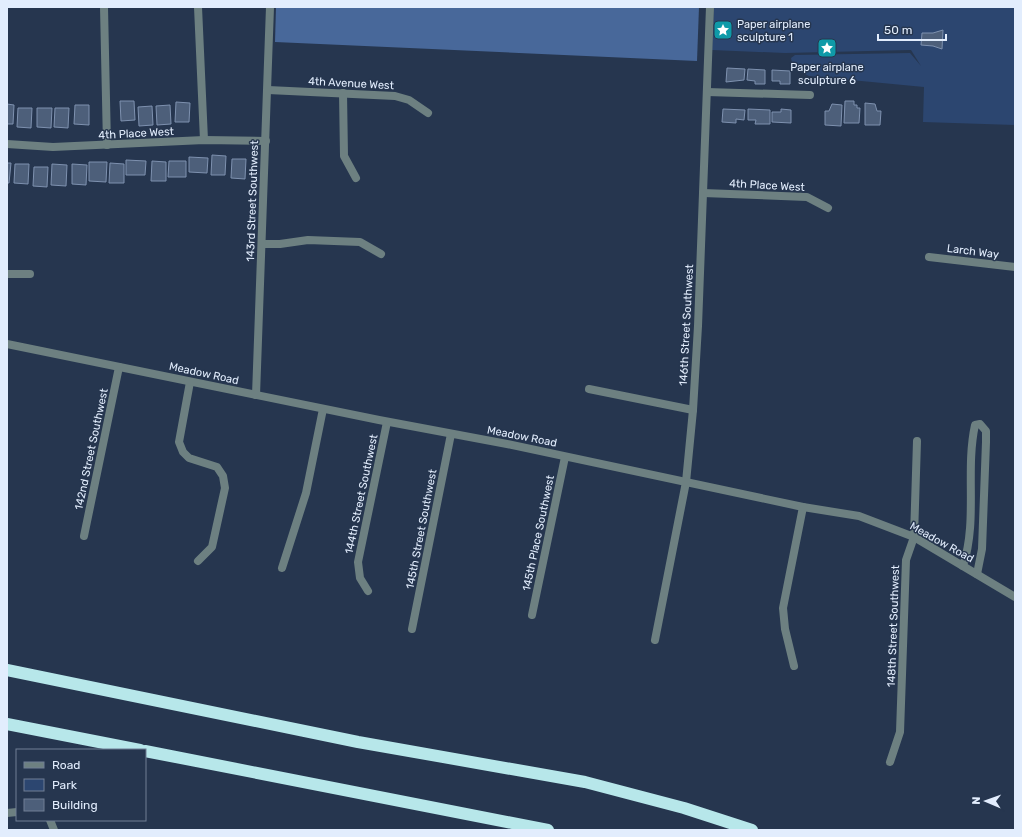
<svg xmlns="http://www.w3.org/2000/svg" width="1022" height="837" viewBox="0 0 1022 837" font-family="Rubik,sans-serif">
<rect width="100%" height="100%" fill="#26364f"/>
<path fill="#2c4670" d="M714 7H1015V125L923 122 924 87 809 76 793 68 791 58 795 55 910 53 921 66 911 50 785 53 712 50Z"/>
<path fill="#48689a" d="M276 7H699L697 61 275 42Z"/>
<g fill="#4d5f7a" stroke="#7e91af">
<path d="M943 30 942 49 933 46 921 45 922 33H933Z"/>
<path d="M727 68 745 69 744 80 726 82Z"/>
<path d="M748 69 765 70V84H755V81L747 80Z"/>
<path d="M772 70 790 71V84H780V81H772Z"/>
<path d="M120 101H134L135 120 121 121Z"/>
<path d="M845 101H854V105H857V108H860L859 123H844Z"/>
<path d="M176 102 190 103 189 122H175Z"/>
<path d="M865 103 875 104 877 111H881L880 125H865Z"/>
<path d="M7 104 14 105 13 124H7Z"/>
<path d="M832 104 842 105 841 126 825 125V111H829Z"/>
<path d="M75 105H89V125L74 124Z"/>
<path d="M170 105 171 124 157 125 156 106Z"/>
<path d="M152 106 153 125 139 126 138 107Z"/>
<path d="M18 108H32L31 128 17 127Z"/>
<path d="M37 108H52L51 128 37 127Z"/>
<path d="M55 108H69L68 128 54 127Z"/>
<path d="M723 109 745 110 744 120 736 119V123L722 122Z"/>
<path d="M748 109 770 110V124H755L756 120H748Z"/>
<path d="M781 109 791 110V123L772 122V112H781Z"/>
<path d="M212 155 226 156 225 175H211Z"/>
<path d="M189 157 208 158 207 173 189 172Z"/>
<path d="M232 159H246L245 179 231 178Z"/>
<path d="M126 160 146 161 145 175H126Z"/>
<path d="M152 161 166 162V181H151Z"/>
<path d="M169 161H186V177H168Z"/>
<path d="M89 162H107L106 182 89 181Z"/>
<path d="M7 163H11L9 183H7Z"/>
<path d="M110 163 124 164V183H109Z"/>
<path d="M15 164H29L28 184 14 183Z"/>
<path d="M52 164 67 165 66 186 51 185Z"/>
<path d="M72 164 87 165 86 185 72 184Z"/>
<path d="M34 167H48L47 187 33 186Z"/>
</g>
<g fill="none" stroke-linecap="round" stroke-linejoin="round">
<g stroke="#6d8081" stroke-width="8">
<path d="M104 7 107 145"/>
<path d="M198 7 204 140"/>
<path d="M268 90 395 96 409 100 428 113"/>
<path d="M707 92 810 95"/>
<path d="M343 93 344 156 356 178"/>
<path d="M7 144 53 147 204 140 266 141"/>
<path d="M703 193 807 197 828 208"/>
<path d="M262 244H280L308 240 360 242 381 254"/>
<path d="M929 257 1015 267"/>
<path d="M7 274H30"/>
<path d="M190 382 179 442 183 452 189 458 217 467 223 476 225 488 212 547 198 561"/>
<path d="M589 389 693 410"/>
<path d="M256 395 270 7"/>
<path d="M84 536 119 367"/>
<path d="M963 566C978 520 965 471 975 425L980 424 986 431V442L982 549 977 574"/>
<path d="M282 568 306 493 323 409"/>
<path d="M368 591 360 578 358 562 387 422"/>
<path d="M532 615 565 457"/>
<path d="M412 629 451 434"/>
<path d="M655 640 686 482 693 410 698 326 710 7"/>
<path d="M794 666 785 629 783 608 803 507"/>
<path d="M890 762 900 732 906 560 914 537 917 441"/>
<path d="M7 813 17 812"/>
<path d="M50 820 54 830"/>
</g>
<path stroke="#6d8081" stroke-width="8" d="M7 344 379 420 507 444 803 507 859 516 914 537 1015 597"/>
<g stroke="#b7e7ea" stroke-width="12">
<path d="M7 670 358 742 585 782 684 808 752 830"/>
<path d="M7 724 140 750"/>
<path d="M145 751 548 830"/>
</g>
</g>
<defs>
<g id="sight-square" transform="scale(1)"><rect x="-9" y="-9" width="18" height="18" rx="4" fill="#0f9aa8" stroke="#26364f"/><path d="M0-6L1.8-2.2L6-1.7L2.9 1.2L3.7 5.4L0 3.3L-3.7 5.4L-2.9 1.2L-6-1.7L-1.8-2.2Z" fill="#fff"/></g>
</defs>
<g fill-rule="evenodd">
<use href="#sight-square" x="723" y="30"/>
<use href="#sight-square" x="827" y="48"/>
</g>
<g text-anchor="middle" stroke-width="3" stroke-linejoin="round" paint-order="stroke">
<g font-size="11" fill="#e2edfd" stroke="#26364f" text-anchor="start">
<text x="737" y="28">Paper airplane<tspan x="737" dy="13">sculpture 1</tspan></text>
<text x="827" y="71" text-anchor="middle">Paper airplane<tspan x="827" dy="13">sculpture 6</tspan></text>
</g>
<g font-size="11" fill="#e2edfd" stroke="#26364f">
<text transform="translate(351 83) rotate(3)" y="4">4th Avenue West</text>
<text transform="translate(136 133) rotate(-3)" y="4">4th Place West</text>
<text transform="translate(767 185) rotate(3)" y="4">4th Place West</text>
<text transform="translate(252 201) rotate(-88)" y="4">143rd Street Southwest</text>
<text transform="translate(973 251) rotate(7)" y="4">Larch Way</text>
<text transform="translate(686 325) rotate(-87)" y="4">146th Street Southwest</text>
<text transform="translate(204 373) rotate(12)" y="4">Meadow Road</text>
<text transform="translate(522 436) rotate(11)" y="4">Meadow Road</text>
<text transform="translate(91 449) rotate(-78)" y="4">142nd Street Southwest</text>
<text transform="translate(361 494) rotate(-78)" y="4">144th Street Southwest</text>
<text transform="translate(421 529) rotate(-79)" y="4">145th Street Southwest</text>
<text transform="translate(538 533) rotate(-78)" y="4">145th Place Southwest</text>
<text transform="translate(942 542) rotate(29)" y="4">Meadow Road</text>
<text transform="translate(893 626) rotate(-88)" y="4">148th Street Southwest</text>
</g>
</g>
<rect width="1022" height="837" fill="none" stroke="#e2edfd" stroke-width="16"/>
<rect x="16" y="749" width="130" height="72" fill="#26364f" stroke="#717f95"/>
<rect x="24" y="762" width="20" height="6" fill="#6d8081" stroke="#717f95"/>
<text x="52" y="769" font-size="12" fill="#e2edfd">Road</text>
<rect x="24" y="779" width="20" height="12" fill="#2c4670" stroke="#717f95"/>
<text x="52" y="789" font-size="12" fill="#e2edfd">Park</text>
<rect x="24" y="799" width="20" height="12" fill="#4d5f7a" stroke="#717f95"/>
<text x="52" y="809" font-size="12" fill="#e2edfd">Building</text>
<g transform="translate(986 801) rotate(272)" stroke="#26364f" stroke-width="3" paint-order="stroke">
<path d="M0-3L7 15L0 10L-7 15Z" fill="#e2edfd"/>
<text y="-6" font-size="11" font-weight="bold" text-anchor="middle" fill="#e2edfd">N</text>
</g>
<path d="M878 34v6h68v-6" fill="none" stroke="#e2edfd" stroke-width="2"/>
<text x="884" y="34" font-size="12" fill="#e2edfd" stroke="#26364f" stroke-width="3" paint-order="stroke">50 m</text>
</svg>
